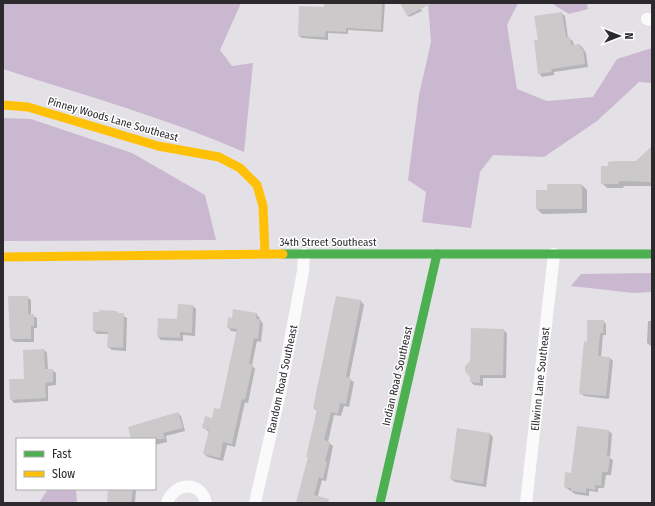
<svg xmlns="http://www.w3.org/2000/svg" width="655" height="506" viewBox="0 0 655 506" font-family="'Fira Sans Condensed',sans-serif">
<rect width="100%" height="100%" fill="#e3e1e5"/>
<g fill="#cab7d0">
<path d="M3 3H241L220 50 232 66 253 63 244 152C166 118 84 95 3 69Z"/>
<path d="M428 3H518L507 25 517 89 547 101 593 97 617 59 652 48V83L639 82 597 121 544 157 493 155 480 172 471 228 422 222 426 192 408 180 419 95 431 42Z"/>
<path d="M551 3H587L588 9 569 14Z"/>
<path d="M3 118 31 119 132 153 205 195 216 240 3 241Z"/>
<path d="M652 273V292L634 293 571 286 581 274Z"/>
<path d="M48 489H76L77 503H39Z"/>
</g>
<g fill="#0003">
<path d="M325 3H385L383 32 348 30V34L328 33V40L302 38 299 36 324 8Z"/>
<path d="M401 3H418L422 11 409 17Z"/>
<path d="M561 13 565 16 568 38 573 41 574 46 580 45 583 48 586 53 588 67 554 72V75L542 77 539 73V41Z"/>
<path d="M652 156V186H624L623 188H607L602 183 637 162Z"/>
<path d="M582 185 587 190V213L542 214 537 209 548 191Z"/>
<path d="M27 297 31 300V315L37 318V328H34V342H15L11 339Z"/>
<path d="M337 297 361 301 364 305 349 379 354 382 349 407 344 406 341 416 334 415 328 442 333 446 326 481 322 480 316 503H297L309 459 307 456 318 412 314 408Z"/>
<path d="M193 306 196 309 195 336 183 335V341L161 340 158 337 159 319 178 320Z"/>
<path d="M117 312 127 318 126 351 112 350 108 347 109 334H97L94 331Z"/>
<path d="M257 314 263 324 261 342 257 341 252 365 255 369 248 403 245 402 235 447 227 445 223 461 208 457 204 454 209 432 204 428 221 411 237 332 231 331 228 327 233 319Z"/>
<path d="M603 321 606 324V335H603L601 357 610 358 613 361 609 399 584 396 580 393Z"/>
<path d="M648 321H652V347L647 343Z"/>
<path d="M503 330 507 333 506 378H483V386L474 385 471 382V377Z"/>
<path d="M44 350 47 353 48 370H52L56 373V385L48 386V401L14 403 11 399Z"/>
<path d="M178 413 181 416 185 431 166 436 167 442 155 445V439H132L159 420V418Z"/>
<path d="M578 427 609 431 612 434 610 458 613 460 611 475H606L604 488H598V492L589 491V496L575 494 565 487 572 474Z"/>
<path d="M458 429 490 434 493 437 486 487 455 482 451 479Z"/>
<path d="M109 489H136L135 503H108Z"/>
</g>
<g fill="#cbc9ca">
<path d="M324 3H382L381 30 346 28V32L326 31 325 37 298 36 299 6 324 7Z"/>
<path d="M400 3H433L407 16Z"/>
<path d="M562 12 566 37H570L571 45 580 44 581 49 583 48 585 64 551 69 552 72 538 74 534 40H538L534 16Z"/>
<path d="M652 146V182L619 181 618 184H601V166H608V162L616 161H636Z"/>
<path d="M547 184H582V209H536V190H547Z"/>
<path d="M8 296H28V314H34V326H31V339H10Z"/>
<path d="M336 296 361 300 346 377 351 378 346 404 340 403 338 414 331 412 324 440 330 442 325 461 327 462 323 479 319 477 314 495 329 499 328 503H296L308 457H306L317 409 313 408Z"/>
<path d="M178 304 193 305 192 333 180 332V338L157 337 158 318 177 319Z"/>
<path d="M233 309 257 313 256 319H260L258 339 254 338 249 364H253L245 400 242 399 232 444 223 442 220 458 203 454 209 430 202 428 205 416 212 418 214 408 220 409 237 329 227 328 228 317 232 318Z"/>
<path d="M100 310 117 311V313H124L123 348 107 347 108 332 93 331V312H99Z"/>
<path d="M587 320H604L603 333H600L598 356 610 357 606 396 579 394 584 341 587 342Z"/>
<path d="M471 328 504 329 503 375H480V383L470 382V377L465 371V366L470 361Z"/>
<path d="M44 349 45 369H53V382L45 383 46 398 10 400 9 379H24L23 350Z"/>
<path d="M178 412 183 428 163 433 165 439H131L128 427Z"/>
<path d="M577 426 609 430 607 456H610L608 472H602L601 486 595 485V490L586 488V493L571 491V488L564 487 565 472 571 473Z"/>
<path d="M457 428 490 433 483 484 450 479Z"/>
<path d="M108 489H133L131 503H107Z"/>
</g>
<g fill="none" stroke-linecap="round" stroke-linejoin="round">
<g stroke="#fbfafb" stroke-width="12">
<path d="M647 19 652 20"/>
<path d="M167 503C174 482 201 480 206 503"/>
<path d="M255 503 281 389 303 271 304 254"/>
<path d="M526 503 554 254"/>
</g>
<g stroke="#4caf50" stroke-width="9">
<path d="M283 254H652"/>
<path d="M380 503 437 254"/>
</g>
<g stroke="#ffc107" stroke-width="9">
<path d="M3 105 28 107 158 146 219 157 240 168 257 185 263 206 265 254"/>
<path d="M3 257 283 254"/>
</g>
</g>
<g text-anchor="middle" stroke-width="3" stroke-linejoin="round" paint-order="stroke">
<g font-size="11" fill="#2c2a2c" stroke="#fff">
<text transform="translate(113 119) rotate(16)" y="4">Pinney Woods Lane Southeast</text>
<text x="328" y="246">34th Street Southeast</text>
<text transform="translate(397 376) rotate(-77)" y="4">Indian Road Southeast</text>
<text transform="translate(282 379) rotate(-78)" y="4">Random Road Southeast</text>
<text transform="translate(540 379) rotate(-84)" y="4">Ellwinn Lane Southeast</text>
</g>
</g>
<rect width="655" height="506" fill="none" stroke="#2c2a2c" stroke-width="8"/>
<rect x="16" y="438" width="140" height="52" fill="#ffffff" stroke="#abaaab"/>
<rect x="24" y="451" width="20" height="6" fill="#4caf50" stroke="#abaaab"/>
<text x="52" y="458" font-size="12" fill="#2c2a2c">Fast</text>
<rect x="24" y="471" width="20" height="6" fill="#ffc107" stroke="#abaaab"/>
<text x="52" y="478" font-size="12" fill="#2c2a2c">Slow</text>
<g transform="translate(619 36) rotate(90)" stroke="#ffffff" stroke-width="3" paint-order="stroke">
<path d="M0-3L7 15L0 10L-7 15Z" fill="#2c2a2c"/>
<text y="-6" font-size="11" font-weight="bold" text-anchor="middle" fill="#2c2a2c">N</text>
</g>
</svg>
